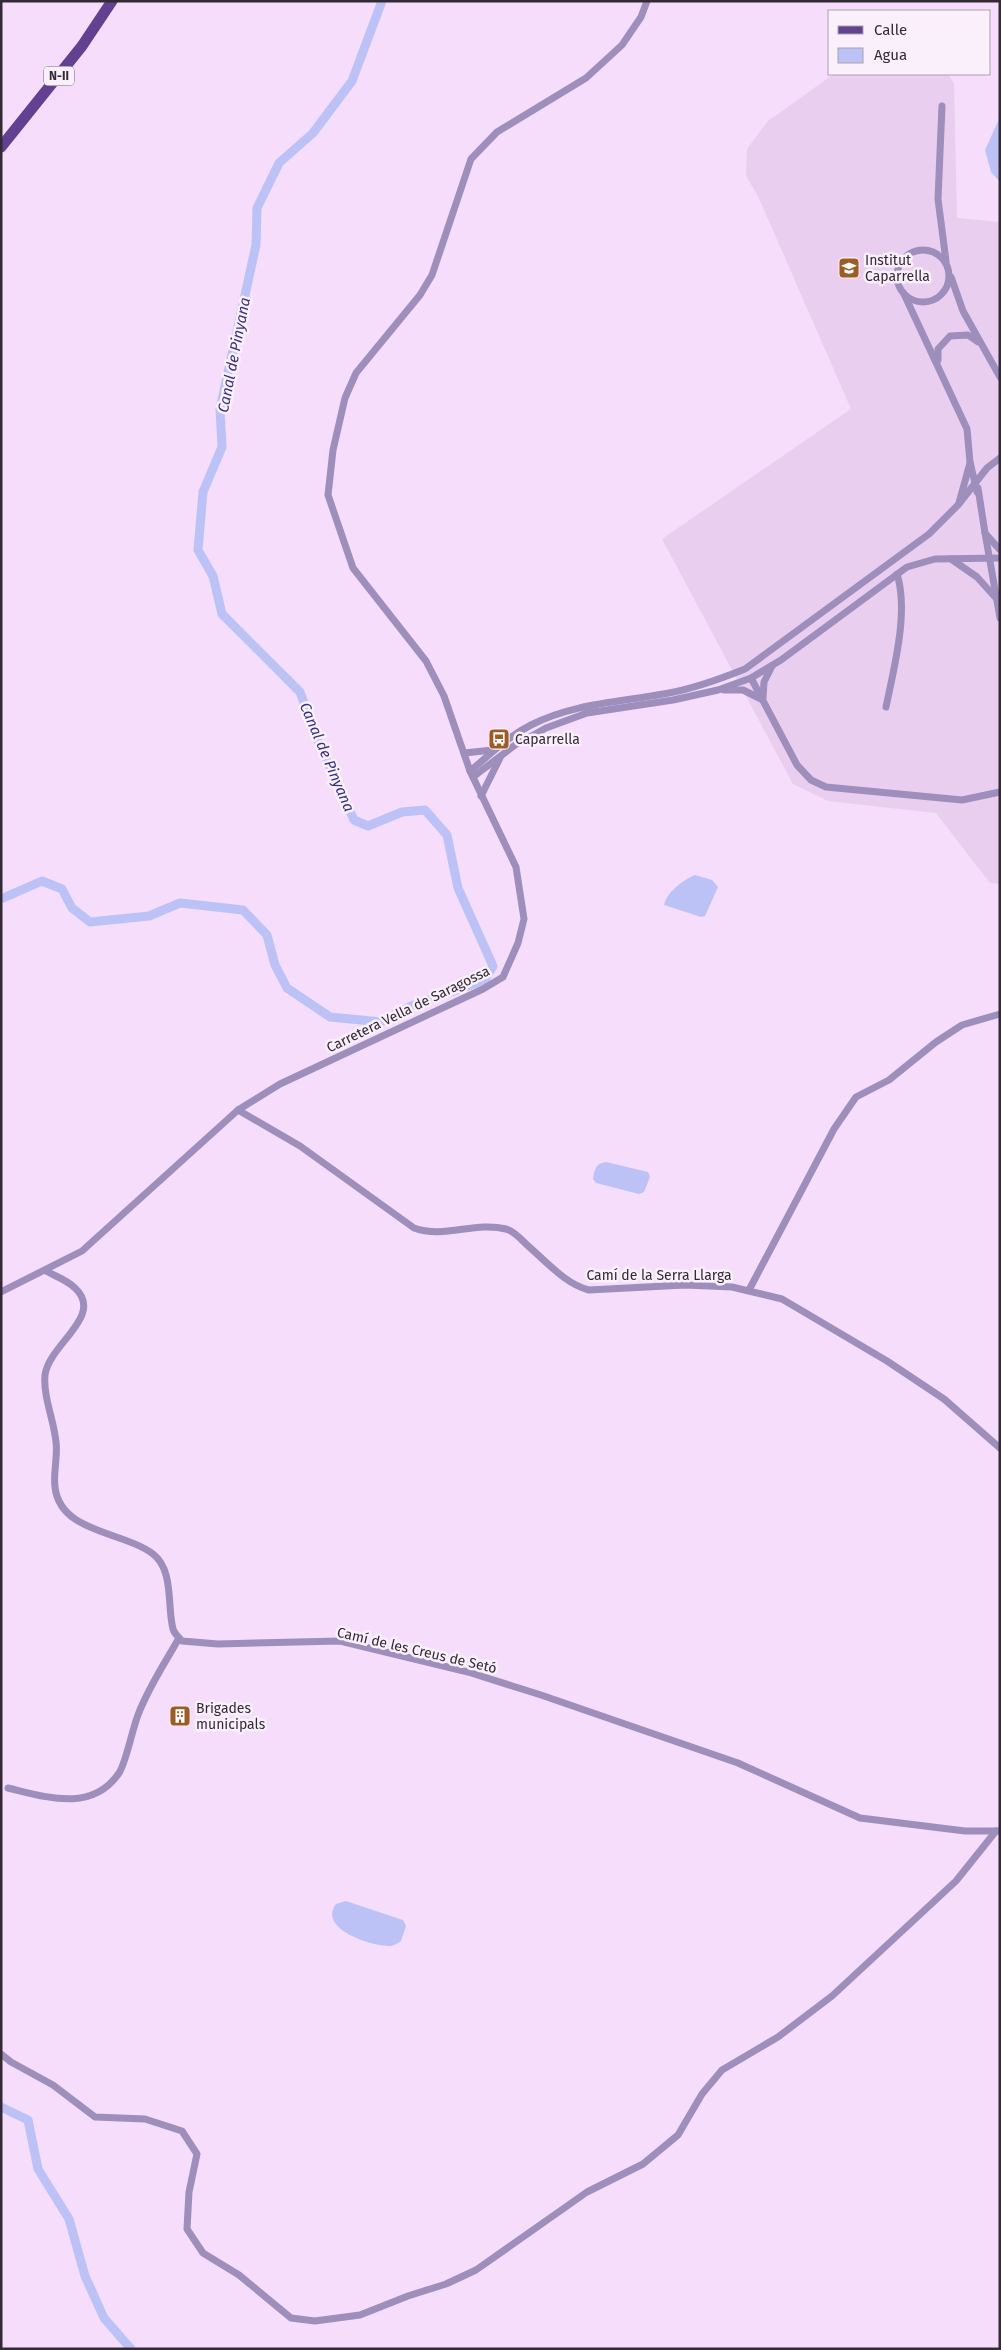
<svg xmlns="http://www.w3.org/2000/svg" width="1001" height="2350" viewBox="0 0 1001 2350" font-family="'Fira Sans',sans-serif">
<rect width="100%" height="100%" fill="#f5ddfb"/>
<path fill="#eacef0" d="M834 74H948L954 83 957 218 1000 222V884L990 883 936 813 828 801 793 784 662 539 851 409 758 196 746 176 747 149 768 121Z"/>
<g fill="#bdc2f6">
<path d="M1000 117V182L991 172 985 150Z"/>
<path d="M695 875 712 880 718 887 705 916 701 917 664 905C666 893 684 879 695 875Z"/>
<path d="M606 1162 648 1172 650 1177 644 1192 639 1194 596 1183 593 1179C594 1170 596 1163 606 1162Z"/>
<path d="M346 1901 403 1920 406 1926 401 1941C398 1943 395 1945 391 1946 373 1947 317 1929 336 1904Z"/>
</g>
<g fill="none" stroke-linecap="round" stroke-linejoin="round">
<g stroke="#bdc2f6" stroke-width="9">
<path d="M1 899 42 881 62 889 72 908 90 922 149 916 180 903 243 910 267 935 275 965 287 988 330 1017 381 1022 411 1006 485 980 493 966 458 888 447 835 425 810 402 812 368 826 354 820 318 741 300 692 222 614 213 576 198 550 203 492 222 447 220 409 256 245 257 208 279 163 313 133 352 81 382 1"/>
<path d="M1 2107 28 2120 38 2169 69 2219 85 2276 104 2318 131 2349"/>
</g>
<g stroke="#9d8ebb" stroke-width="7">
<path d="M942 106 938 199 946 261"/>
<circle cx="923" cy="276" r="26"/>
<path d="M951 277 963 311 1000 377"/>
<path d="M904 294 967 429 970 462 977 492"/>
<path d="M938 360V349L950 336 968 335 978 342"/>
<path d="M978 488 985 533 1000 550"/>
<path d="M959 503 970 463"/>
<path d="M985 533 1000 618"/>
<path d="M951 559 977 577 995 597"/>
<path d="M751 678 797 765 811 780 826 787 962 800 1000 792"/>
<path d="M724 690H743L761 699"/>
<path d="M763 698 764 682 772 666"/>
<path d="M886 707C894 668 909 612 897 574"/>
<path d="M464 753 493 750"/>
<path d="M470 771C490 755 507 737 531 725 573 703 623 702 669 693 696 688 720 679 745 669L929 534 958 505 987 468 1000 458"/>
<path d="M473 777 515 745 546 728 587 713 673 700 718 690 751 678 781 660 907 567 935 559 1000 558"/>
<path d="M481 796 500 758"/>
<path d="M238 1110 300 1146 414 1228C444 1239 475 1221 506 1229 514 1231 521 1239 527 1245 546 1261 565 1284 589 1290L685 1285 732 1287 782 1299 887 1361 944 1399 1000 1448"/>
<path d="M46 1271C55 1276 67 1280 75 1288 105 1316 49 1344 45 1375 43 1397 54 1420 56 1442 58 1457 53 1472 55 1487 60 1533 123 1531 153 1554 174 1570 167 1606 173 1629 174 1633 179 1638 182 1641L218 1644 340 1641 468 1672 541 1695 738 1763 860 1818 965 1831H999"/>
<path d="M749 1290 834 1129 856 1097 889 1080 936 1042 962 1025 1000 1014"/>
<path d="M1 1292 82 1251 238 1110 280 1084 483 989 503 977 518 943 524 919 516 867 470 771 444 696 426 661 353 568 328 495 333 450 345 398 356 373 420 295 432 275 471 159 497 132 586 78 622 45 641 17 647 1"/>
<path d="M8 1788C46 1797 92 1813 119 1773 126 1763 132 1730 138 1715 148 1688 165 1663 179 1638"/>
<path d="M1 2054 11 2062 53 2085 95 2117 145 2119 182 2131 197 2154 189 2192 187 2229 203 2253 239 2275 291 2318 315 2321 360 2315 408 2296 446 2284 476 2270 587 2192 643 2164 678 2135 702 2094 722 2070 778 2037 832 1996 956 1881 996 1831"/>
</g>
<path stroke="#624191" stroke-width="11" d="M1 147 82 46 112 1"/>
</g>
<defs>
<g id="school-square" transform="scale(1.125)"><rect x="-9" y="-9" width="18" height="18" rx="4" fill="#9c5c25" stroke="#faf0fc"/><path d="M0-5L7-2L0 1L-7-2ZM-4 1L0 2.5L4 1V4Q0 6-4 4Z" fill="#fff"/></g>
<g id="bus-square" transform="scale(1.125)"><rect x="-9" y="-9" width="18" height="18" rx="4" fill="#9c5c25" stroke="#faf0fc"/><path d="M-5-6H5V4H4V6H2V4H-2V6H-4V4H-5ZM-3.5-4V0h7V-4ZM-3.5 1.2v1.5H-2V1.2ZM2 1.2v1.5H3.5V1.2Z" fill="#fff"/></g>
<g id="building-square" transform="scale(1.125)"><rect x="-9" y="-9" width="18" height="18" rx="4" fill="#9c5c25" stroke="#faf0fc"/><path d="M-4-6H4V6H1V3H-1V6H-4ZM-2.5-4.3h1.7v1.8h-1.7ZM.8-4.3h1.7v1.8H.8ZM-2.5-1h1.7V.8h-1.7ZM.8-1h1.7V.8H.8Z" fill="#fff"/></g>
</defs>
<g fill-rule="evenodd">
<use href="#school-square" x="849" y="268"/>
<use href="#bus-square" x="499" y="739"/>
<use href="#building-square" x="180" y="1716"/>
</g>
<g text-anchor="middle" stroke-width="5" stroke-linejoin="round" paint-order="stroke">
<rect fill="#faf0fc" stroke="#6f6571" stroke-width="1" x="44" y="66.5" width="30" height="19" rx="4"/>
<g font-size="12" font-weight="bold" fill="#332a35">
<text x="59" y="80">N-II</text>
</g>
<g font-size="14" fill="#332a35" stroke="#faf0fc" text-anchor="start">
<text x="865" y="265">Institut<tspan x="865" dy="16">Caparrella</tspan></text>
<text x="515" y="744">Caparrella</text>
<text x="196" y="1713">Brigades<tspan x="196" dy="16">municipals</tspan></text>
</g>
<g font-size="14" fill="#332a35" stroke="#faf0fc">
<text transform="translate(408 1009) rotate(-26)" y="5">Carretera Vella de Saragossa</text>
<text x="659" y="1280">Camí de la Serra Llarga</text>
<text transform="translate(417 1650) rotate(13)" y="5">Camí de les Creus de Setó</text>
</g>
<g font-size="15" font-style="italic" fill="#35327b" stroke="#faf0fc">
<text transform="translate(234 355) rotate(-79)" y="5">Canal de Pinyana</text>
<text transform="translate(327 757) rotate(67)" y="5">Canal de Pinyana</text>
</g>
</g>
<rect width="1001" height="2350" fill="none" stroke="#332a35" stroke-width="5"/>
<rect x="828" y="10" width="162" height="65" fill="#faf0fc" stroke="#aaa1ac"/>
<rect x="838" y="26" width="25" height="8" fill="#624191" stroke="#aaa1ac"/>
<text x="874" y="35" font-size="15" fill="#332a35">Calle</text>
<rect x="838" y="48" width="25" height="15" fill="#bdc2f6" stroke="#aaa1ac"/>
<text x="874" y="60" font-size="15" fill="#332a35">Agua</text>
</svg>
